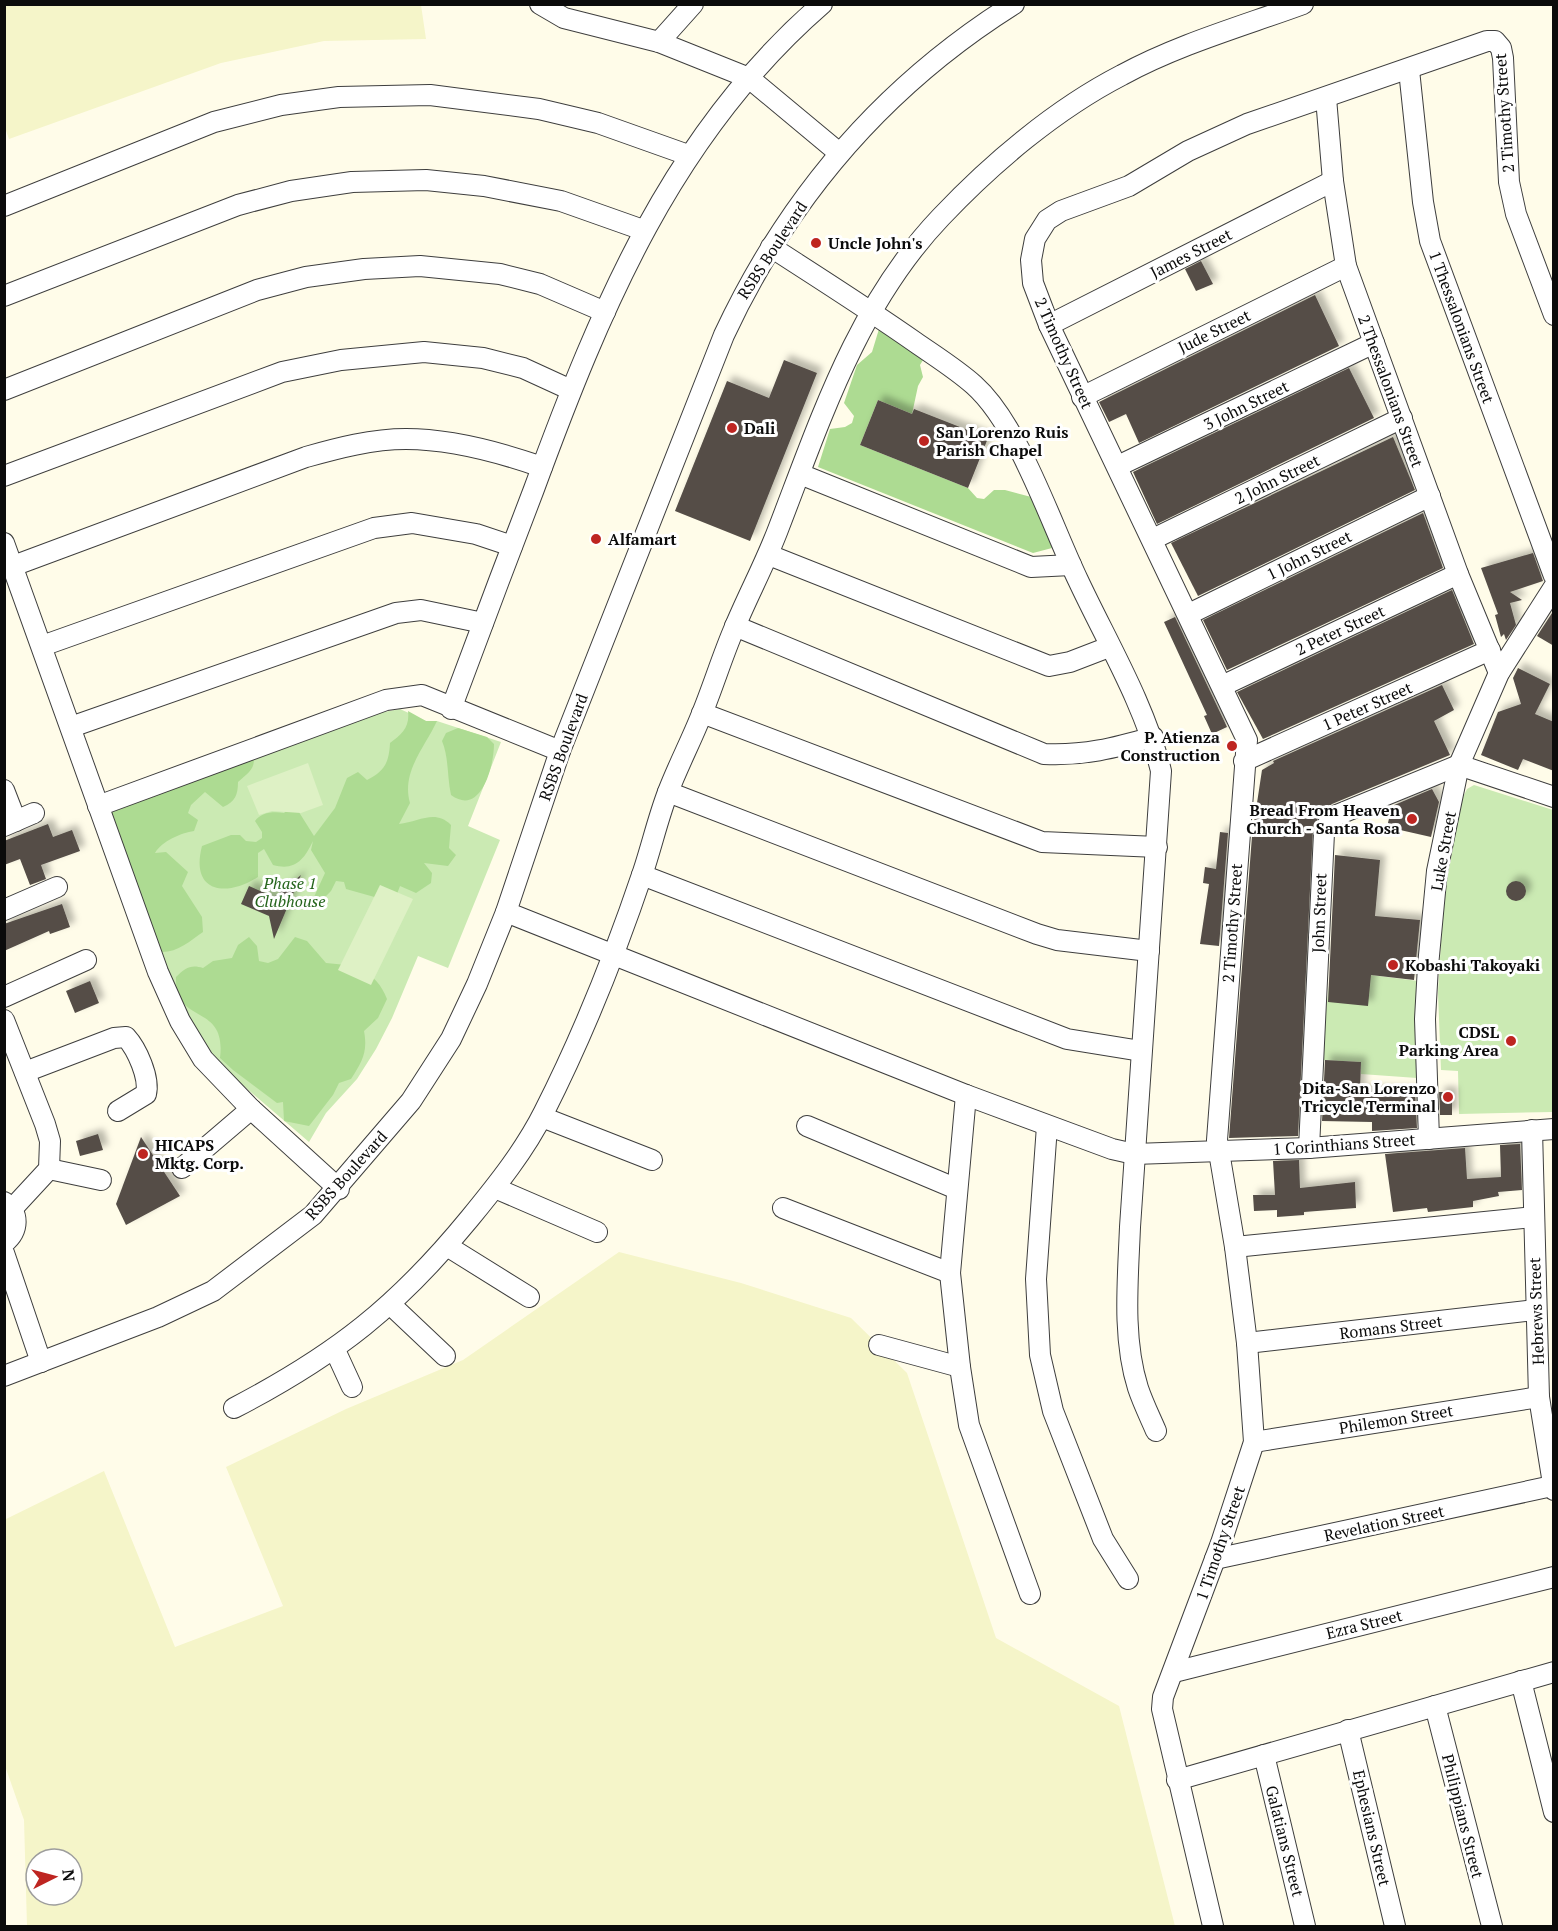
<svg xmlns="http://www.w3.org/2000/svg" width="1558" height="1931" viewBox="0 0 1558 1931" font-family="'PT Serif',serif">
<defs>
<filter id="shadow"><feDropShadow dx="5.5" dy="-5.5" stdDeviation="3" flood-color="#0004"/></filter>
</defs>
<rect width="100%" height="100%" fill="#fffce9"/>
<g fill="#f5f5c9" fill-rule="evenodd">
<path d="M4 5H421L426 39 324 41 221 63 9 139 4 125Z"/>
<path d="M619 1252 741 1283 851 1318 907 1373 996 1638 1119 1706 1175 1926H27L24 1820 4 1763V1520L104 1471 175 1647 283 1606 226 1467 346 1409 463 1360ZM36 1859H72V1895H36Z"/>
</g>
<g fill="#cbeab3">
<path d="M400 709 426 721H437L501 742 468 826 500 840 448 968 418 956 392 1018 376 1049 357 1079 326 1113 309 1142 218 1064 199 1037 175 992 107 811 367 715Z"/>
<path d="M1474 785 1553 810V1112L1459 1114 1458 1071 1441 1070 1438 993 1442 924 1446 884 1462 799 1467 789Z"/>
<path d="M1371 975 1418 981 1417 1078 1361 1074V1062L1320 1060 1329 986Z"/>
</g>
<g fill="#addb92">
<path d="M879 329 923 360 920 365 923 377 918 386 912 414 878 400 860 445 968 488 977 498 984 499 994 490H1005L1035 498 1052 548 1033 553 818 467 830 429 845 427 852 423 854 416 844 403 857 365 872 352Z"/>
<path d="M408 711 426 721H437C425 747 401 772 410 803L399 824C419 822 435 809 451 825L449 848 456 855 448 866 424 863 432 873 431 883 416 893 400 886 397 894 378 898 346 889 344 882 336 881 331 891 321 901 314 897 325 873 311 850 313 841C304 860 295 871 273 865L264 849 258 853V877C225 898 190 892 202 846L231 835H240L246 841 256 842 262 838V832L255 821C261 812 274 811 284 813L290 808 297 809 314 836 335 808 347 778 358 772 367 780C385 771 389 762 390 743 402 734 410 727 408 711Z"/>
<path d="M458 728 487 737 494 744C494 766 481 817 451 795 447 777 449 758 442 741L446 733Z"/>
<path d="M252 754C258 767 248 773 238 782 238 795 235 802 223 807L205 792 191 805 188 813 198 820 194 831C181 833 162 841 155 853L166 852 188 872 182 886 202 917 203 932C190 941 177 953 160 952L107 811Z"/>
<path d="M249 937 257 946 259 961 268 963 278 959 295 937 307 941 326 963C354 965 376 970 387 999L378 1018 364 1031C368 1052 362 1062 351 1079L339 1083 333 1095 309 1126 284 1121 283 1102 277 1103 233 1070 220 1058C227 1002 174 1026 176 977 185 968 191 964 203 968L213 961 232 958 238 945Z"/>
</g>
<g fill="#def1c5">
<path d="M308 763 323 805 301 813 272 811 259 815 247 786Z"/>
<path d="M380 885 413 899 371 985 338 970Z"/>
</g>
<g fill="#544d47" filter="url(#shadow)">
<path d="M1201 261 1213 284 1196 291 1185 269Z"/>
<path d="M1315 295 1339 346 1139 443 1126 414 1109 422 1099 402Z"/>
<path d="M784 360 817 373 750 541 675 511 727 381 769 398Z"/>
<path d="M1349 368 1374 418 1157 524 1133 472Z"/>
<path d="M878 400 912 414 914 409 988 438 968 488 860 445Z"/>
<path d="M1393 437 1415 490 1198 596 1171 543Z"/>
<path d="M1423 513 1443 568 1227 670 1203 620Z"/>
<path d="M1533 553 1543 581 1510 592 1522 600 1510 603 1516 625 1506 640 1504 634 1501 637 1495 615 1498 614 1481 568Z"/>
<path d="M1452 590 1474 644 1263 739 1237 692Z"/>
<path d="M1554 610V646L1537 636Z"/>
<path d="M1175 617 1227 727 1212 734 1204 716 1207 715 1164 622Z"/>
<path d="M1518 668 1550 684 1535 714 1554 722V771L1523 759 1518 770 1481 755 1498 712 1521 704 1513 678Z"/>
<path d="M1442 685 1454 710 1434 721 1450 755 1332 804 1321 813 1313 828 1298 1136 1229 1138 1252 836 1262 770 1274 763 1273 761Z"/>
<path d="M1432 789 1439 802 1431 837 1387 827 1392 806Z"/>
<path d="M48 824 53 837 72 830 80 851 41 865 46 879 30 885 20 859 4 865V841Z"/>
<path d="M1220 832 1228 833 1219 946 1200 944 1209 884 1203 883 1205 867 1216 869Z"/>
<path d="M1335 855 1380 860 1375 916 1420 920 1414 980 1371 975 1368 1006 1328 1002Z"/>
<path d="M301 875 274 939 269 916 241 904 249 886 274 897Z"/>
<circle cx="1516" cy="891" r="10"/>
<path d="M62 904 70 927 50 934 49 931 4 951V924Z"/>
<path d="M90 981 99 1003 75 1013 66 991Z"/>
<path d="M1325 1060 1361 1062 1360 1091 1415 1092 1417 1128 1372 1131V1122L1322 1121Z"/>
<path d="M1439 1092H1452V1115H1440Z"/>
<path d="M98 1134 103 1150 80 1156 76 1141Z"/>
<path d="M141 1137 180 1196 126 1225 116 1204Z"/>
<path d="M1520 1144 1522 1190 1498 1192 1499 1196 1473 1201V1207L1428 1212 1427 1208 1393 1212 1385 1154 1465 1148 1467 1179 1501 1177 1500 1145Z"/>
<path d="M1299 1160 1300 1188 1355 1182 1356 1208 1304 1212V1215L1277 1217V1210L1254 1211 1253 1195H1275L1273 1161Z"/>
</g>
<g fill="none" stroke-linecap="round" stroke-linejoin="round">
<g stroke="#3e3e3e" stroke-width="22">
<g id="minor">
<path d="M540 4 564 18 659 42 749 78 838 152"/>
<path d="M659 42 693 4"/>
<path d="M1409 70 1423 202 1430 241 1554 576"/>
<path d="M1326 98 1333 181 1346 266 1458 574 1499 673"/>
<path d="M4 206 214 122 281 105 339 97 430 95 539 109 598 123 688 155"/>
<path d="M771 247C819 278 868 309 915 342 935 356 956 369 974 385 1019 425 1051 524 1078 580 1107 642 1145 705 1161 771L1130 1227C1128 1279 1122 1338 1138 1388 1143 1403 1150 1417 1156 1431"/>
<path d="M4 296 238 205 291 191 352 182 426 180 484 186 561 201 643 230"/>
<path d="M1049 325 1333 181"/>
<path d="M4 390 257 290 306 277 364 269 420 266 500 274 540 284 605 312"/>
<path d="M1082 397 1346 266"/>
<path d="M1118 466 1374 343"/>
<path d="M800 474 1031 567 1071 565"/>
<path d="M4 476 282 372 341 360 424 352 483 358 523 368 571 390"/>
<path d="M1153 539 1402 418"/>
<path d="M4 543 158 972 180 1021 203 1059 251 1109 339 1189"/>
<path d="M769 555 1049 666 1070 662 1109 647"/>
<path d="M13 566 306 457C338 448 372 439 406 439 452 439 499 452 542 467"/>
<path d="M1189 614 1430 496"/>
<path d="M735 626 1044 754C1083 756 1115 748 1153 737"/>
<path d="M42 646 374 528 412 523 476 534 512 546"/>
<path d="M1222 686 1458 574"/>
<path d="M451 709C478 636 506 562 534 489 601 307 672 134 822 4"/>
<path d="M702 713 1042 842 1157 847"/>
<path d="M71 727 396 613 421 610 483 623"/>
<path d="M1244 761 1490 650"/>
<path d="M1459 765 1554 797"/>
<path d="M4 790 16 821"/>
<path d="M668 792 1037 934 1057 940 1149 951"/>
<path d="M98 806 386 700 422 695 560 751"/>
<path d="M4 826 34 813"/>
<path d="M642 875 1067 1039 1141 1051"/>
<path d="M4 910 57 887"/>
<path d="M506 912 966 1095 1112 1149 1134 1154 1309 1148 1554 1129"/>
<path d="M4 997 86 960"/>
<path d="M4 1020 45 1124 50 1141 49 1169 12 1209"/>
<path d="M25 1072 114 1038 126 1037C137 1049 150 1078 146 1094L118 1111"/>
<path d="M966 1095 950 1273 960 1367 969 1425 1030 1594"/>
<path d="M542 1117 652 1160"/>
<path d="M807 1126 957 1189"/>
<path d="M1047 1126 1036 1279 1040 1355 1053 1411 1103 1539 1128 1579"/>
<path d="M1532 1130 1539 1397 1554 1490"/>
<path d="M1429 1139 1425 1019 1428 966 1437 871 1459 765 1499 673 1554 587"/>
<path d="M1309 1148 1324 833 1329 822 1337 815 1459 765"/>
<path d="M182 1168 251 1109"/>
<path d="M49 1169 101 1180"/>
<path d="M495 1188 597 1232"/>
<path d="M4 1202C20 1213 19 1231 4 1243"/>
<path d="M783 1208 950 1273"/>
<path d="M447 1246 529 1297"/>
<path d="M1235 1247 1534 1217"/>
<path d="M4 1253 41 1362"/>
<path d="M391 1305 445 1356"/>
<path d="M1247 1343 1535 1310"/>
<path d="M879 1345 960 1367"/>
<path d="M335 1350 352 1387"/>
<path d="M4 1376 158 1317 213 1291 313 1215 411 1101 451 1039 477 984 506 912 560 751 724 335C788 198 885 85 1014 4"/>
<path d="M234 1408C336 1355 398 1306 470 1218 497 1185 525 1150 544 1112 581 1039 617 949 643 872 652 845 658 818 668 792 678 766 691 741 701 716 713 687 722 657 734 629 748 595 766 562 779 527 821 418 858 304 941 217 992 163 1056 109 1122 75 1179 44 1243 26 1303 4"/>
<path d="M1254 1442 1539 1397"/>
<path d="M1215 1559 1552 1486"/>
<path d="M1174 1672 1554 1577"/>
<path d="M1521 1681 1554 1812"/>
<path d="M1435 1706 1492 1926"/>
<path d="M1348 1730 1395 1926"/>
<path d="M1264 1755 1305 1926"/>
<path d="M1177 1780 1554 1672"/>
<path d="M1213 1926 1162 1709 1163 1697 1221 1543 1254 1442 1247 1343 1235 1247 1217 1140 1247 740 1049 325 1033 283 1031 260 1035 239 1047 220 1061 211 1129 186 1188 151 1247 124 1487 41H1495L1501 48 1503 58 1509 182 1516 214 1554 315"/>
</g>
</g>
<use href="#minor" stroke="#fff" stroke-width="20"/>
</g>
<g fill="#be2521" stroke="#fff" stroke-width="2">
<circle cx="816" cy="243" r="6"/>
<circle cx="732" cy="428" r="6"/>
<circle cx="924" cy="441" r="6"/>
<circle cx="596" cy="539" r="6"/>
<circle cx="1232" cy="746" r="6"/>
<circle cx="1412" cy="819" r="6"/>
<circle cx="1393" cy="965" r="6"/>
<circle cx="1511" cy="1041" r="6"/>
<circle cx="1448" cy="1097" r="6"/>
<circle cx="143" cy="1154" r="6"/>
</g>
<g text-anchor="middle" stroke-width="6" stroke-linejoin="round" paint-order="stroke">
<g font-size="16" fill="#0b0b0b" stroke="#fff">
<text transform="translate(1504 113) rotate(-94)" y="6">2 Timothy Street</text>
<text transform="translate(772 250) rotate(-57)" y="6">RSBS Boulevard</text>
<text transform="translate(1191 253) rotate(-27)" y="6">James Street</text>
<text transform="translate(1462 327) rotate(70)" y="6">1 Thessalonians Street</text>
<text transform="translate(1214 331) rotate(-26)" y="6">Jude Street</text>
<text transform="translate(1064 353) rotate(66)" y="6">2 Timothy Street</text>
<text transform="translate(1391 391) rotate(70)" y="6">2 Thessalonians Street</text>
<text transform="translate(1246 405) rotate(-26)" y="6">3 John Street</text>
<text transform="translate(1277 479) rotate(-26)" y="6">2 John Street</text>
<text transform="translate(1309 555) rotate(-26)" y="6">1 John Street</text>
<text transform="translate(1340 630) rotate(-25)" y="6">2 Peter Street</text>
<text transform="translate(1367 706) rotate(-24)" y="6">1 Peter Street</text>
<text transform="translate(563 747) rotate(-70)" y="6">RSBS Boulevard</text>
<text transform="translate(1443 851) rotate(-80)" y="6">Luke Street</text>
<text transform="translate(1319 913) rotate(-88)" y="6">John Street</text>
<text transform="translate(1232 923) rotate(-86)" y="6">2 Timothy Street</text>
<text transform="translate(1344 1144) rotate(-4)" y="6">1 Corinthians Street</text>
<text transform="translate(346 1175) rotate(-48)" y="6">RSBS Boulevard</text>
<text transform="translate(1536 1311) rotate(-92)" y="6">Hebrews Street</text>
<text transform="translate(1391 1327) rotate(-7)" y="6">Romans Street</text>
<text transform="translate(1396 1419) rotate(-9)" y="6">Philemon Street</text>
<text transform="translate(1384 1523) rotate(-12)" y="6">Revelation Street</text>
<text transform="translate(1220 1543) rotate(-71)" y="6">1 Timothy Street</text>
<text transform="translate(1364 1624) rotate(-14)" y="6">Ezra Street</text>
<text transform="translate(1463 1816) rotate(76)" y="6">Philippians Street</text>
<text transform="translate(1372 1828) rotate(77)" y="6">Ephesians Street</text>
<text transform="translate(1285 1841) rotate(76)" y="6">Galatians Street</text>
</g>
<g font-size="16" font-weight="bold" fill="#0b0b0b" stroke="#fff" text-anchor="start">
<text x="828" y="249">Uncle John's</text>
<text x="744" y="434">Dali</text>
<text x="936" y="438">San Lorenzo Ruis<tspan x="936" dy="18">Parish Chapel</tspan></text>
<text x="608" y="545">Alfamart</text>
<text x="1220" y="743" text-anchor="end">P. Atienza<tspan x="1220" dy="18">Construction</tspan></text>
<text x="1400" y="816" text-anchor="end">Bread From Heaven<tspan x="1400" dy="18">Church - Santa Rosa</tspan></text>
<text x="1405" y="971">Kobashi Takoyaki</text>
<text x="1499" y="1038" text-anchor="end">CDSL<tspan x="1499" dy="18">Parking Area</tspan></text>
<text x="1436" y="1094" text-anchor="end">Dita-San Lorenzo<tspan x="1436" dy="18">Tricycle Terminal</tspan></text>
<text x="155" y="1151">HICAPS<tspan x="155" dy="18">Mktg. Corp.</tspan></text>
</g>
<g font-size="16" font-style="italic" fill="#24641b" stroke="#fff">
<text x="290" y="889">Phase 1<tspan x="290" dy="18">Clubhouse</tspan></text>
</g>
</g>
<rect width="1558" height="1931" fill="none" stroke="#0b0b0b" stroke-width="12"/>
<g transform="translate(54 1877) rotate(84)"><circle r="28" fill="#ffffff" stroke="#9d9d9d" stroke-width="1.5"/>
<path d="M0-4.5L10 22L0 15L-10 22Z" fill="#be2521"/>
<text y="-9" font-size="16" font-weight="bold" text-anchor="middle" fill="#0b0b0b">N</text>
</g>
</svg>
